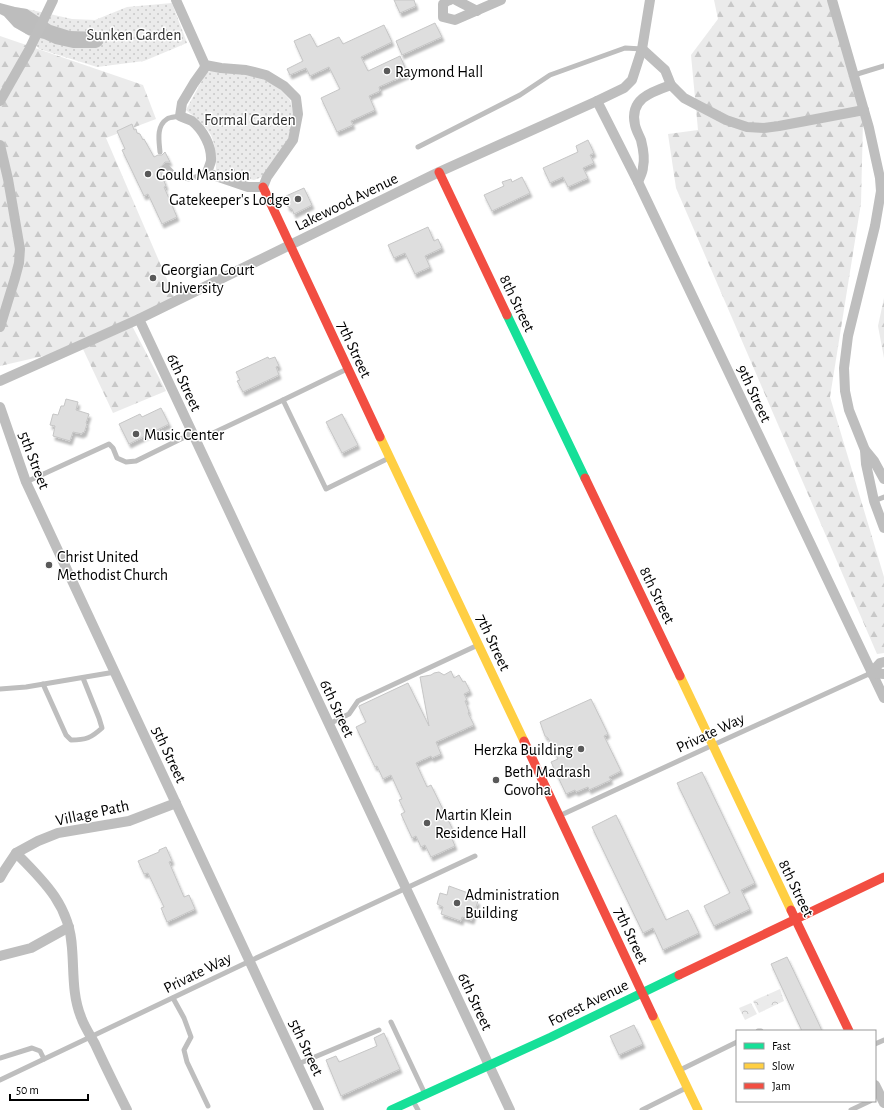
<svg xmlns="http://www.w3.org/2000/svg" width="884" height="1110" viewBox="0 0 884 1110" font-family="'Alegreya Sans',sans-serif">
<defs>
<pattern id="forest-firs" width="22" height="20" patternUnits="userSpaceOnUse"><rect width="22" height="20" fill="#ebebeb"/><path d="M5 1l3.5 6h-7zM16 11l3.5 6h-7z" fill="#c8c8c8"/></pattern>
<pattern id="park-crowns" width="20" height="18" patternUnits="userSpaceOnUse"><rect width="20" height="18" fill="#ebebeb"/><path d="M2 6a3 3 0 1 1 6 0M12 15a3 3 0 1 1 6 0" fill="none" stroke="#c8c8c8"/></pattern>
<pattern id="garden-dots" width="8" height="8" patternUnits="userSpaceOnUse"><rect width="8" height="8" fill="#ebebeb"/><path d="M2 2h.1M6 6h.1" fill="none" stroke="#c8c8c8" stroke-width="1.8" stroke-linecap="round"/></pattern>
<filter id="shadow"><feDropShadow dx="2" dy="4" stdDeviation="1" flood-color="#0004"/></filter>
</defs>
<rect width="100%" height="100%" fill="#fff"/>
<g fill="url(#forest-firs)">
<path d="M714 0H832L863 121 861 203 830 397 884 577V653L877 654 676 188 668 134 698 130 691 55 718 19Z"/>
<path d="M0 36 143 85 156 119 106 138 175 298 129 320 166 391 113 413 82 347 0 366Z"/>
<path d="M884 298V358L878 326Z"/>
</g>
<g fill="url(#park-crowns)">
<path d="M780 989 784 1001 759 1013 753 1001Z"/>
<path d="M751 1003 757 1014 745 1020 739 1008Z"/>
</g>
<g fill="url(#garden-dots)">
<path d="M0 3 2 5 27 9 72 19 95 20 127 7 172 3 187 43 144 61 97 67 39 49 28 35 14 27 4 16 0 14Z"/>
<path d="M212 70 258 75 279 88 290 100 294 114 289 138 262 177 254 180 216 171C216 159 216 146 211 135 205 125 195 117 186 110L206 73Z"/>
</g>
<path fill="#bdbdbd" d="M0 3 15 7 27 9 51 25 70 31 99 32C106 37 105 46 96 48H73L55 44 44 39 28 35 14 27 4 16 0 14Z"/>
<g fill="#dedede" stroke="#c6c6c6" filter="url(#shadow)">
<path d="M394 0H414L416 6 400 13Z"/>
<path d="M435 23 442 37 402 55 396 41Z"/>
<path d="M384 25 392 42 361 57 368 71 400 56 408 74 379 87 380 91 369 96 375 110 351 121 353 125 337 132 321 98 340 89 329 67 310 76 306 68 290 75 287 69 303 61 294 41 310 34 317 47 339 37 343 44Z"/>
<path d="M132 124 134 130 136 129 137 133 140 134 143 140 144 139 154 157 158 155H162L165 152 170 162H165L162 166 159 168 166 186 164 187 177 217 162 224 148 194 144 196 122 150 125 149 117 131Z"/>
<path d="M588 140 594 153 590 155 594 163 583 168 588 178 568 187 563 177 550 183 543 168 578 152 576 146Z"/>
<path d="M522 177 530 193 492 211 484 195 504 186 502 182 511 179 512 182Z"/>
<path d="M304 188 312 205 294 214 292 209 287 206 288 201 286 196Z"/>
<path d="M428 227 434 241 438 239 442 248 425 256 430 267 415 274 405 253 394 258 388 245Z"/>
<path d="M268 357 269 359 275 357 279 366 276 367 279 375 243 392 237 381 240 380 236 372Z"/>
<path d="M66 399 78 402 76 410 89 414 86 423 87 424 84 433 83 432 82 434 73 432 70 441 53 436 55 426 50 425 53 414 58 415 61 406H64Z"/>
<path d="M161 408 169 424 129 444 119 424 140 414 142 417Z"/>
<path d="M342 414 358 445 342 453 326 422Z"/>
<path d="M451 671 454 678 459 675 463 682 465 681 470 691 464 694 467 700 465 701 467 706 469 712 468 713 474 725 436 742 441 754 432 758 431 756 416 763 427 787 431 785 454 832 450 834 455 846 431 857 425 845 421 847 416 836 412 838 401 814 405 812 399 800 402 799 391 775 383 779 377 766 375 767 356 727 366 722 359 707V706L408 683 429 726 420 677 431 675 434 673 439 672 444 675Z"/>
<path d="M591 699 608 734 604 736 621 771 609 777 611 780 589 790 588 787 576 792 575 790 566 794 551 762 558 759 548 738 545 736 540 722Z"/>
<path d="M702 772 755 883 741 890 750 909 714 926 704 906 730 893 677 783Z"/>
<path d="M616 815 666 920 688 910 699 933 663 950 653 928 643 933 592 827Z"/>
<path d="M166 847 172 861 169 862 184 897 189 895 195 909 167 922 161 908 164 907 148 873 144 874 138 861 159 852V850Z"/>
<path d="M449 886 471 894 470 898 478 901 472 920 462 917 461 921 441 914 443 907 437 904 440 893 447 895Z"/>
<path d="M787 957 818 1022 822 1031H802L771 964Z"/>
<path d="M634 1025 643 1044 619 1055 610 1036Z"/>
<path d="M384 1033 400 1069 341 1096 326 1060 336 1056 339 1062 377 1046 374 1038Z"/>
</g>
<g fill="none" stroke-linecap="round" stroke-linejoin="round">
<g stroke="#bebebe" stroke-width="5">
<path d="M854 75 884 66"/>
<path d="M418 147 520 95 550 75 625 48 642 49"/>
<path d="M160 152C159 141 156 126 167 119 170 117 176 117 180 116"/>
<path d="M166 166 176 176 189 179 207 173"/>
<path d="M283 400 347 369"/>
<path d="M211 434 283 400 326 489 389 458"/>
<path d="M26 482 109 444 113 448 117 458 126 462 136 461 193 433"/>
<path d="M874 501 884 497"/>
<path d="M43 684 66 735 71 740C86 740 91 738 102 728L99 718 83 678"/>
<path d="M0 689 26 687 115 672"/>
<path d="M329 724 349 714 358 701 478 645"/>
<path d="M559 816 713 745 871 673"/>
<path d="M173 998 184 1018 191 1037 184 1050 187 1062 208 1106"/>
<path d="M391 1022 425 1094"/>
<path d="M758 1031H761"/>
<path d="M875 1044 884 1040"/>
<path d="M0 1058 32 1048 40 1051 44 1059"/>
<path d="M298 1064 379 1030"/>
<path d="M680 1070 737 1042"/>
<path d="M0 1080 250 961 475 856"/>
<path d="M413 1101 418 1110"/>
<path d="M642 1110 686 1088"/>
<path d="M851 1110 870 1101"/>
</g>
<g stroke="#bebebe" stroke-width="10">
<path d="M176 0 205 65 204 69 194 83 182 103 180 116C184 118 188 119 192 121 203 130 212 146 211 161 210 165 208 169 207 173L248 187H263L267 177 293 140 298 114 296 98 284 86 266 75 246 70 221 68 205 65"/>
<path d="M450 0 447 1 443 4V17L455 20 501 0"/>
<path d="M456 0 477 11"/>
<path d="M832 0 869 128 880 178 881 191 875 226 848 336 844 368 845 391 849 410 865 450"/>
<path d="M642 49 665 70 671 85 684 98 726 120 747 127 764 128 779 126 864 110"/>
<path d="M0 101 29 50 53 0"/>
<path d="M597 101 638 182 884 698"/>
<path d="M0 145 8 179 20 249 19 263 15 278 0 327"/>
<path d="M638 182C640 177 643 172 643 167 645 159 643 148 641 140 639 135 636 130 635 125 629 99 651 92 671 85"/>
<path d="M139 319 510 1110"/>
<path d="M0 381 139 319 439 172 597 101 624 88 632 80 642 49 650 0"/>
<path d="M0 407 26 482 319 1110"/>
<path d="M884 479 874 461 865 450 866 464 874 501 884 528"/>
<path d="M871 673 880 663 884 662"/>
<path d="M871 673 884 674"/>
<path d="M16 853C44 881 70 906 72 948 74 971 72 995 81 1017 84 1026 90 1035 95 1044 105 1066 116 1088 127 1110"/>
<path d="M0 878 4 871 16 853 38 841 58 833 129 821 176 803"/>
<path d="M0 956 31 948 69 927"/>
<path d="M875 1085 884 1103"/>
</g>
<g stroke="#16e098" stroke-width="9">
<path d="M507 315 585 478"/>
<path d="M391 1110 551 1037 679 975"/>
</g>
<g stroke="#ffcf43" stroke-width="9">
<path d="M380 437 524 741"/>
<path d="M680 676 791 910"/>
<path d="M653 1016 698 1110"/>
</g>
<g stroke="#f24e42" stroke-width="9">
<path d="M439 172 507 315"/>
<path d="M263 187 380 437"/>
<path d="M585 478 680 676"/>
<path d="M524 741 653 1016"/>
<path d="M791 910 849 1031"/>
<path d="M679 975 884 877"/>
</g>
</g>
<g fill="#595959" stroke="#fff" stroke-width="1.5">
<circle cx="387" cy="71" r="4"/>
<circle cx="148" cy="174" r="4"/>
<circle cx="298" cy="199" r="4"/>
<circle cx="153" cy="278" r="4"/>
<circle cx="136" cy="434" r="4"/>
<circle cx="49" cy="565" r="4"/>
<circle cx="581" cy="749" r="4"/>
<circle cx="496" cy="780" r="4"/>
<circle cx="427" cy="823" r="4"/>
<circle cx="457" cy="903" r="4"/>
</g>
<g text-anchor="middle" stroke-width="3" stroke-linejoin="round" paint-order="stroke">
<g font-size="16" fill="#313131" stroke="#fff">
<text x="134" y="40">Sunken Garden</text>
<text x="250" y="125">Formal Garden</text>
</g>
<g font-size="16" fill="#000" stroke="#fff" text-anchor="start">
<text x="395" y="77">Raymond Hall</text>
<text x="156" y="180">Gould Mansion</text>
<text x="290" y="205" text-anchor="end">Gatekeeper's Lodge</text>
<text x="161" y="275">Georgian Court<tspan x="161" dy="18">University</tspan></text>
<text x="144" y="440">Music Center</text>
<text x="57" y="562">Christ United<tspan x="57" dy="18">Methodist Church</tspan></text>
<text x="573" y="755" text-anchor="end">Herzka Building</text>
<text x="504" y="777">Beth Madrash<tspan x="504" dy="18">Govoha</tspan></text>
<text x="435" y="820">Martin Klein<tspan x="435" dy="18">Residence Hall</tspan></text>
<text x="465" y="900">Administration<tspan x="465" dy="18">Building</tspan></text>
</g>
<g font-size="16" fill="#000" stroke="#fff">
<text transform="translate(346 201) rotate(-26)" y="6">Lakewood Avenue</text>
<text transform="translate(518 303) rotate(64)" y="6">8th Street</text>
<text transform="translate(355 349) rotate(65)" y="6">7th Street</text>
<text transform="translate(185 382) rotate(65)" y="6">6th Street</text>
<text transform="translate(755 393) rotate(65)" y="6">9th Street</text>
<text transform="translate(35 460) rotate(69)" y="6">5th Street</text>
<text transform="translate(658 595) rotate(64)" y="6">8th Street</text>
<text transform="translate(494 642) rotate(65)" y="6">7th Street</text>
<text transform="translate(338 708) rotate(65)" y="6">6th Street</text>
<text transform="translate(710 732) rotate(-25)" y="6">Private Way</text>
<text transform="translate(170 754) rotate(65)" y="6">5th Street</text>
<text transform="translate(92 812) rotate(-12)" y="6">Village Path</text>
<text transform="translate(797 888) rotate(64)" y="6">8th Street</text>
<text transform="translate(632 935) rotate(65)" y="6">7th Street</text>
<text transform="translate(197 972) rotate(-26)" y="6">Private Way</text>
<text transform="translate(476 1001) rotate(65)" y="6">6th Street</text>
<text transform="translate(588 1002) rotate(-26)" y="6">Forest Avenue</text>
<text transform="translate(307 1047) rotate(65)" y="6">5th Street</text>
</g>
</g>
<rect x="736" y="1030" width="140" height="72" fill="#ffffff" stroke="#999999"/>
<rect x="744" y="1043" width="20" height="6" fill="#16e098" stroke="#999999"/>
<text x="772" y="1050" font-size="12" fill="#000000">Fast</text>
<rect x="744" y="1063" width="20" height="6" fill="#ffcf43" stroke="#999999"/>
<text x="772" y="1070" font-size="12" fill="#000000">Slow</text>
<rect x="744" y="1083" width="20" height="6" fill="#f24e42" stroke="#999999"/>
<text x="772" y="1090" font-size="12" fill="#000000">Jam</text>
<path d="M10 1094v6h78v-6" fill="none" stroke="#000000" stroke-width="2"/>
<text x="16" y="1094" font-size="12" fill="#000000" stroke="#ffffff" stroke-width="3" paint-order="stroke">50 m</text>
</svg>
